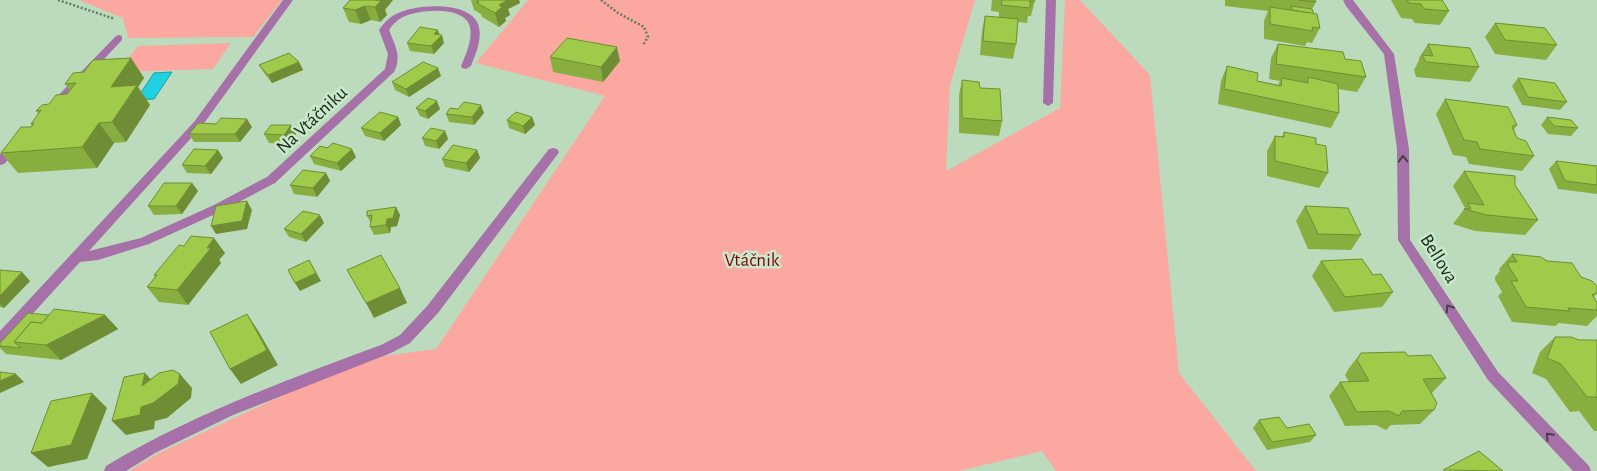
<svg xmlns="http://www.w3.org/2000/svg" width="1597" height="471" viewBox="0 0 1597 471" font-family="'Alegreya Sans',sans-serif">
<rect width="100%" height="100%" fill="#bcdbbd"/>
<g fill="#faa8a0">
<path d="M79 0H282L253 37 128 38 123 18Z"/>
<path d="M528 0H975L950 85 946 171 1060 108 1065 0H1080L1150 75 1179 373 1256 471H1056L1042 451 959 471H129L159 453 361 359 436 349 605 96 476 63Z"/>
<path d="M231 43 213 69 117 72 138 46Z"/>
</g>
<path fill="#21d1e2" stroke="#1e9da5" d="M172 72 154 99 136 100 154 73Z"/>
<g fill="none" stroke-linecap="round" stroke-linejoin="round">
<g stroke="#667b66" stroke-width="2.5" stroke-dasharray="2 2" stroke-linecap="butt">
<path d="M58 0 115 19"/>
<path d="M601 0 618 13 644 27 648 37 643 45"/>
</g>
<g fill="#a671a8" fill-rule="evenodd">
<path d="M283 0H293L202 126 89 251 141 238 214 205 267 177 385 69 388 54 379 30C384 23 388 18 396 14 414 4 469 0 478 24 483 38 476 53 471 66L466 69 462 68 461 66C466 54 474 37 469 24 460 5 418 10 403 17 397 20 393 24 389 30 395 45 402 57 394 72L275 183 222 211 149 244 98 260 80 262 5 344 0 346V331L194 122Z"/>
<path d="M1046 0H1056L1053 103 1048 106 1043 103Z"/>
<path d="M1343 0H1353L1394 54 1409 149 1410 240 1498 372 1589 466 1591 471H1573L1488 380 1398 240 1397 149 1384 54 1346 6Z"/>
<path d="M119 35 122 36V40L58 108H50L49 106 50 104 116 36Z"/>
<path d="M16 141 22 145 20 148 4 164 0 165V154L12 142Z"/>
<path d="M553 148 557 149 559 152 557 155 438 313 410 343 391 353 233 415 155 453 126 471H104L106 466C193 414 287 380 381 345L400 335 428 305 549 149Z"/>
</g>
</g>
<g fill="#89ae40">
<path d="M350 0 385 10 387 15 380 22 371 20 361 24 349 22 343 8Z"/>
<path d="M471 0H519L520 3 508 9 510 15 505 18 506 21 499 27 482 17 481 14 474 10Z"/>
<path d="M992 0H1035L1031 16H1028L1027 23 1017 22 1016 44 1013 59 980 55 982 31 985 16 999 17V12L991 11Z"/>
<path d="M1225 0H1315L1316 2 1312 9 1320 28 1312 43 1307 42 1305 46 1264 39V21L1268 11 1225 6Z"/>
<path d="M1391 0H1442L1449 11 1440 25 1415 23 1412 19 1401 18Z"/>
<path d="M1495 23 1557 45 1546 60 1495 54 1485 37Z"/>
<path d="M407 43H444L434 54 410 51Z"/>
<path d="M1278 44 1345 59 1366 77 1357 92 1338 89 1339 113 1331 128 1218 104 1221 81 1227 66 1257 81 1278 85 1280 81 1269 79 1271 58Z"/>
<path d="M1428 44 1479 67 1470 82 1416 77 1414 70 1419 60V58Z"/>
<path d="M550 57 620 61 603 82 553 72Z"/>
<path d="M131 58 144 78 138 87 150 105 126 142 114 143 97 168 18 173 1 153 31 127 32 125 31 124 39 114 36 111 67 94 70 91 65 84 84 72Z"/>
<path d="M299 62 303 70 272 83 264 73 259 65Z"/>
<path d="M441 76 409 97 395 90 392 82Z"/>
<path d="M1518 78 1567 102 1560 110 1522 105 1512 86Z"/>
<path d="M962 80 980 88 1002 121 999 136 959 133V95Z"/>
<path d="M1445 99 1517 125 1514 130 1517 138 1534 156 1522 171 1469 164 1466 157 1453 155 1436 114Z"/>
<path d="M416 108 440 109 428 119 420 116Z"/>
<path d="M484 113 474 125 449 122 446 114Z"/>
<path d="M398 117 401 125 384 141 365 136 361 128Z"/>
<path d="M532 117 535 125 525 134 509 128 507 120Z"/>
<path d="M1547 117 1578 128 1571 136 1548 134 1541 125Z"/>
<path d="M252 127 240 142H194L189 134Z"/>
<path d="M445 131 448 139 439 149 425 146 422 138Z"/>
<path d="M1284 132 1316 144 1328 173 1319 188 1267 176V151L1275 136 1282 137Z"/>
<path d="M264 134H296L288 144 269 143Z"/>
<path d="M327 148 356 157 341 171 314 164 310 156Z"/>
<path d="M477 150 480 158 469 172 445 167 442 159Z"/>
<path d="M223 158 211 174 187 173 182 165Z"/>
<path d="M1556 161 1597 166V194L1558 189 1549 169Z"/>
<path d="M1464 171 1515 185 1538 220 1525 235 1475 231 1453 224 1465 208 1453 186Z"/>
<path d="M326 173 330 181 317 197 294 194 290 185Z"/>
<path d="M192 183 198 191 182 214 154 215 148 206Z"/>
<path d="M1305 206 1361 235 1351 250 1308 249 1296 221Z"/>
<path d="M396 207 400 215 397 226 391 227 390 233 374 235 370 227 371 223 367 216Z"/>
<path d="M324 223 306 242 289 237 284 229Z"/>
<path d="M225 253 219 260 221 263 188 305 159 302 147 287 155 277 154 275Z"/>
<path d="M1512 254 1547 261 1581 277 1597 286V293L1594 297 1597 302V316L1587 326 1559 323 1555 326 1512 322 1498 296 1502 292 1495 280V277L1500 271 1499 269Z"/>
<path d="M1321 261 1373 275 1393 292 1382 307 1334 312 1312 276Z"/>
<path d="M0 270 30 281 4 308 0 307Z"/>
<path d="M49 315H105L118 329 61 360 6 354 0 348V343Z"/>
<path d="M1555 337 1579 340H1597V431H1594L1579 411 1570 412 1546 379 1532 373 1540 352Z"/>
<path d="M1361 353 1408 356 1446 378 1432 393H1431L1434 410 1420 424 1391 425 1386 430 1376 425 1345 426 1329 396 1340 382H1349L1345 375 1349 368Z"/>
<path d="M1259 420 1287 428 1316 435 1310 442 1267 450 1253 428Z"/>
</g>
<g fill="#6f8d34">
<path d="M375 0H393L385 10 387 15 380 22 375 7Z"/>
<path d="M505 0H519L520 3 508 9 510 15 505 18 506 21 499 27 495 13 499 5Z"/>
<path d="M365 6 371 20 361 24 355 10Z"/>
<path d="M438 30 440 36 442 35 444 43 434 54 431 46 434 34Z"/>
<path d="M617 47 620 61 603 82 601 67Z"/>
<path d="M131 58 144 78 138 87 150 105 126 142 112 122 111 87Z"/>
<path d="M299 62 303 70 272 83 268 75Z"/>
<path d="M438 68 441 76 409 97 406 89Z"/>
<path d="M437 101 440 109 428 119 425 111Z"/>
<path d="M481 105 484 113 474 125 472 117Z"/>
<path d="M398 117 401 125 384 141 380 133Z"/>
<path d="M532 117 535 125 525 134 523 126Z"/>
<path d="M247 119 252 127 240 142 235 134Z"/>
<path d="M99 123 114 143 97 168 82 147Z"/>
<path d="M291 125 296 134 288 144 284 135Z"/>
<path d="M445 131 448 139 439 149 436 141Z"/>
<path d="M352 149 356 157 341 171 337 163Z"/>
<path d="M218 150 223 158 211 174 205 166Z"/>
<path d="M477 150 480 158 469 172 466 163Z"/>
<path d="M326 173 330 181 317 197 313 188Z"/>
<path d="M192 183 198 191 182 214 176 206Z"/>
<path d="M247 201 252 210 247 229 216 234 211 226Z"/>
<path d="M396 207 400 215 397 226 391 227 390 233 386 225 387 219Z"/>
<path d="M320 215 324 223 306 242 301 234Z"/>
<path d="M214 238 225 253 219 260 221 263 188 305 177 290Z"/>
<path d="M309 260 321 281 300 291 295 283Z"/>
<path d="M22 272 30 281 4 308 0 304V296Z"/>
<path d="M400 288 407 303 374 318 366 303Z"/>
<path d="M247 314 257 329 278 365 241 384 230 369Z"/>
<path d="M105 315 118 329 61 360 46 345Z"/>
<path d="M145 373 158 387 142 386Z"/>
<path d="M16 374 24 382 0 393V381Z"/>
<path d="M180 374 192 388 191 398 167 418 155 421 154 429 126 435 112 421 141 407Z"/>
<path d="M92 393 107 408 87 459 48 467 31 453Z"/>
</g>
<g fill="#9fca4a" stroke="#6f8d34">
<path d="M350 0H375L381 1 375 7 365 6 355 10 343 8Z"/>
<path d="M477 0H505L506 1 499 5 502 7 495 13 477 3 479 2Z"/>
<path d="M1002 0H1035L1034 2 1030 1V8L1001 5Z"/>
<path d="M1299 0H1315L1316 2Z"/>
<path d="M1407 0H1442L1449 11 1424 9 1421 4 1409 3Z"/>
<path d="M1291 6 1312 9 1314 14 1292 10Z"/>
<path d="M1270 7 1317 14 1320 28 1312 27 1313 31 1270 24Z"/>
<path d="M985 16 1018 19 1016 44 983 41Z"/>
<path d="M1495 23 1545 28 1557 45 1505 40Z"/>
<path d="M420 27 438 30 434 34 442 35 431 46 407 43Z"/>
<path d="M567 38 617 47 601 67 550 57Z"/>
<path d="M1278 44 1343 52 1345 59 1361 61 1366 77 1276 64Z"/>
<path d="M1428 44 1470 48 1479 67 1426 62 1422 55 1433 56Z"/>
<path d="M289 53 299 62 268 75 259 65Z"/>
<path d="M131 58 111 87 137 85 112 122 99 123 82 147 1 153 21 127H31L34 123 31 124 41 110 36 111 42 105 49 104 56 95 67 94 76 83 65 84 73 73 84 72 93 60Z"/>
<path d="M423 62 438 68 406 89 392 82Z"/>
<path d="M1227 66 1258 73 1257 81 1281 86 1282 78 1308 83V77L1338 84 1339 113 1224 89Z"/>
<path d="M1518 78 1555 83 1567 102 1528 97Z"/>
<path d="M962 80 979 82 980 88 1000 89 1002 121 962 118Z"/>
<path d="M428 98 437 101 425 111 416 108Z"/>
<path d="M1445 99 1508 107 1517 125H1514L1512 127 1517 138 1526 141 1534 156 1480 149 1477 142 1464 140Z"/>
<path d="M464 102 481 105 472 117 446 114 450 108 458 109Z"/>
<path d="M380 112 398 117 380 133 361 128Z"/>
<path d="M516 112 532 117 523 126 507 120Z"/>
<path d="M1547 117 1571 120 1578 128 1554 126Z"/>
<path d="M221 118 247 119 235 134H189L198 123 216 124Z"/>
<path d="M271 125H291L284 135 264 134Z"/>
<path d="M431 128 445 131 436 141 422 138Z"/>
<path d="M1284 132 1316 138V144L1326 146 1328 173 1275 161V136L1284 137Z"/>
<path d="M333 143 352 149 337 163 310 156 320 146 327 148Z"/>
<path d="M453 145 477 150 466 163 442 159Z"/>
<path d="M194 149 218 150 205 166 182 165Z"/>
<path d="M1556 161 1597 166V185L1565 181Z"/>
<path d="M303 170 326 173 313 188 290 185Z"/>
<path d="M1464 171 1515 176V185L1538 220 1487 215 1464 209H1471L1468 203 1484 205Z"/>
<path d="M164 183H192L176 206H148Z"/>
<path d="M247 201 242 221 211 226 216 206Z"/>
<path d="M1305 206 1348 208 1361 235 1318 234Z"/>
<path d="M396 207 393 218 387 219 386 225 370 227 372 215 367 216V211Z"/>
<path d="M303 211 320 215 301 234 284 229Z"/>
<path d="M191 236 214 238 207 248H211L177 290 147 287 157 275H154L179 245 184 246Z"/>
<path d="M1512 254 1541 257 1547 261 1572 263 1581 277 1592 281 1597 286V293L1592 295 1597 302V310L1568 308 1570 311 1526 307 1511 281H1518L1508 265V262H1517Z"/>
<path d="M381 255 400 288 366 303 347 270Z"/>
<path d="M1362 259 1373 275 1381 274 1393 292 1345 297 1321 261Z"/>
<path d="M309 260 316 273 295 283 288 270Z"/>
<path d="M0 270 22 272 0 296Z"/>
<path d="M54 309 105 315 46 345 14 342 31 322 42 323Z"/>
<path d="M28 313 49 315 42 323 31 322 14 342 21 348 0 346V343Z"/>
<path d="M247 314 267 350 230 369 210 332Z"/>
<path d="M1555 337H1571L1579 340H1597V398L1596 397H1587L1561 364 1547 358Z"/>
<path d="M1405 352 1408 356 1431 355 1446 378 1423 379 1437 403 1434 410 1402 411 1399 416 1389 411 1357 412 1340 382 1369 381 1357 360 1361 353Z"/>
<path d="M173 370 180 374 178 384 153 403 141 407 140 415 112 421 124 377 145 373 142 386 159 373Z"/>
<path d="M0 372 16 374 0 381Z"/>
<path d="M92 393 71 445 31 453 51 401Z"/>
<path d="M1279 417 1287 428 1309 424 1316 435 1272 442 1259 420Z"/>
<path d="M1479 451 1503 471 1443 470Z"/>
</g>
<defs><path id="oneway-chevron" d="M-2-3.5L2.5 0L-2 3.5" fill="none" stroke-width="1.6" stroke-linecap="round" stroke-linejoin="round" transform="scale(1.25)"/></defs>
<g stroke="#493e4a">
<use href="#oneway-chevron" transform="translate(1403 159) rotate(-91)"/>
<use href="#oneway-chevron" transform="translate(1449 308) rotate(-123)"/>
<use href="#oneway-chevron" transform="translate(1549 436) rotate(-133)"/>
</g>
<g text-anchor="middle" stroke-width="5" stroke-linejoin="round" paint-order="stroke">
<g font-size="19" fill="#172317" stroke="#c9e8ca">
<text transform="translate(311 119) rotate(-43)" y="7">Na Vtáčniku</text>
<text transform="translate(1440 258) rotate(58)" y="7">Bellova</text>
</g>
<g font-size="19" fill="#82020f" stroke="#c9e8ca">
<text x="752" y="266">Vtáčnik</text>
</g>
</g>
</svg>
